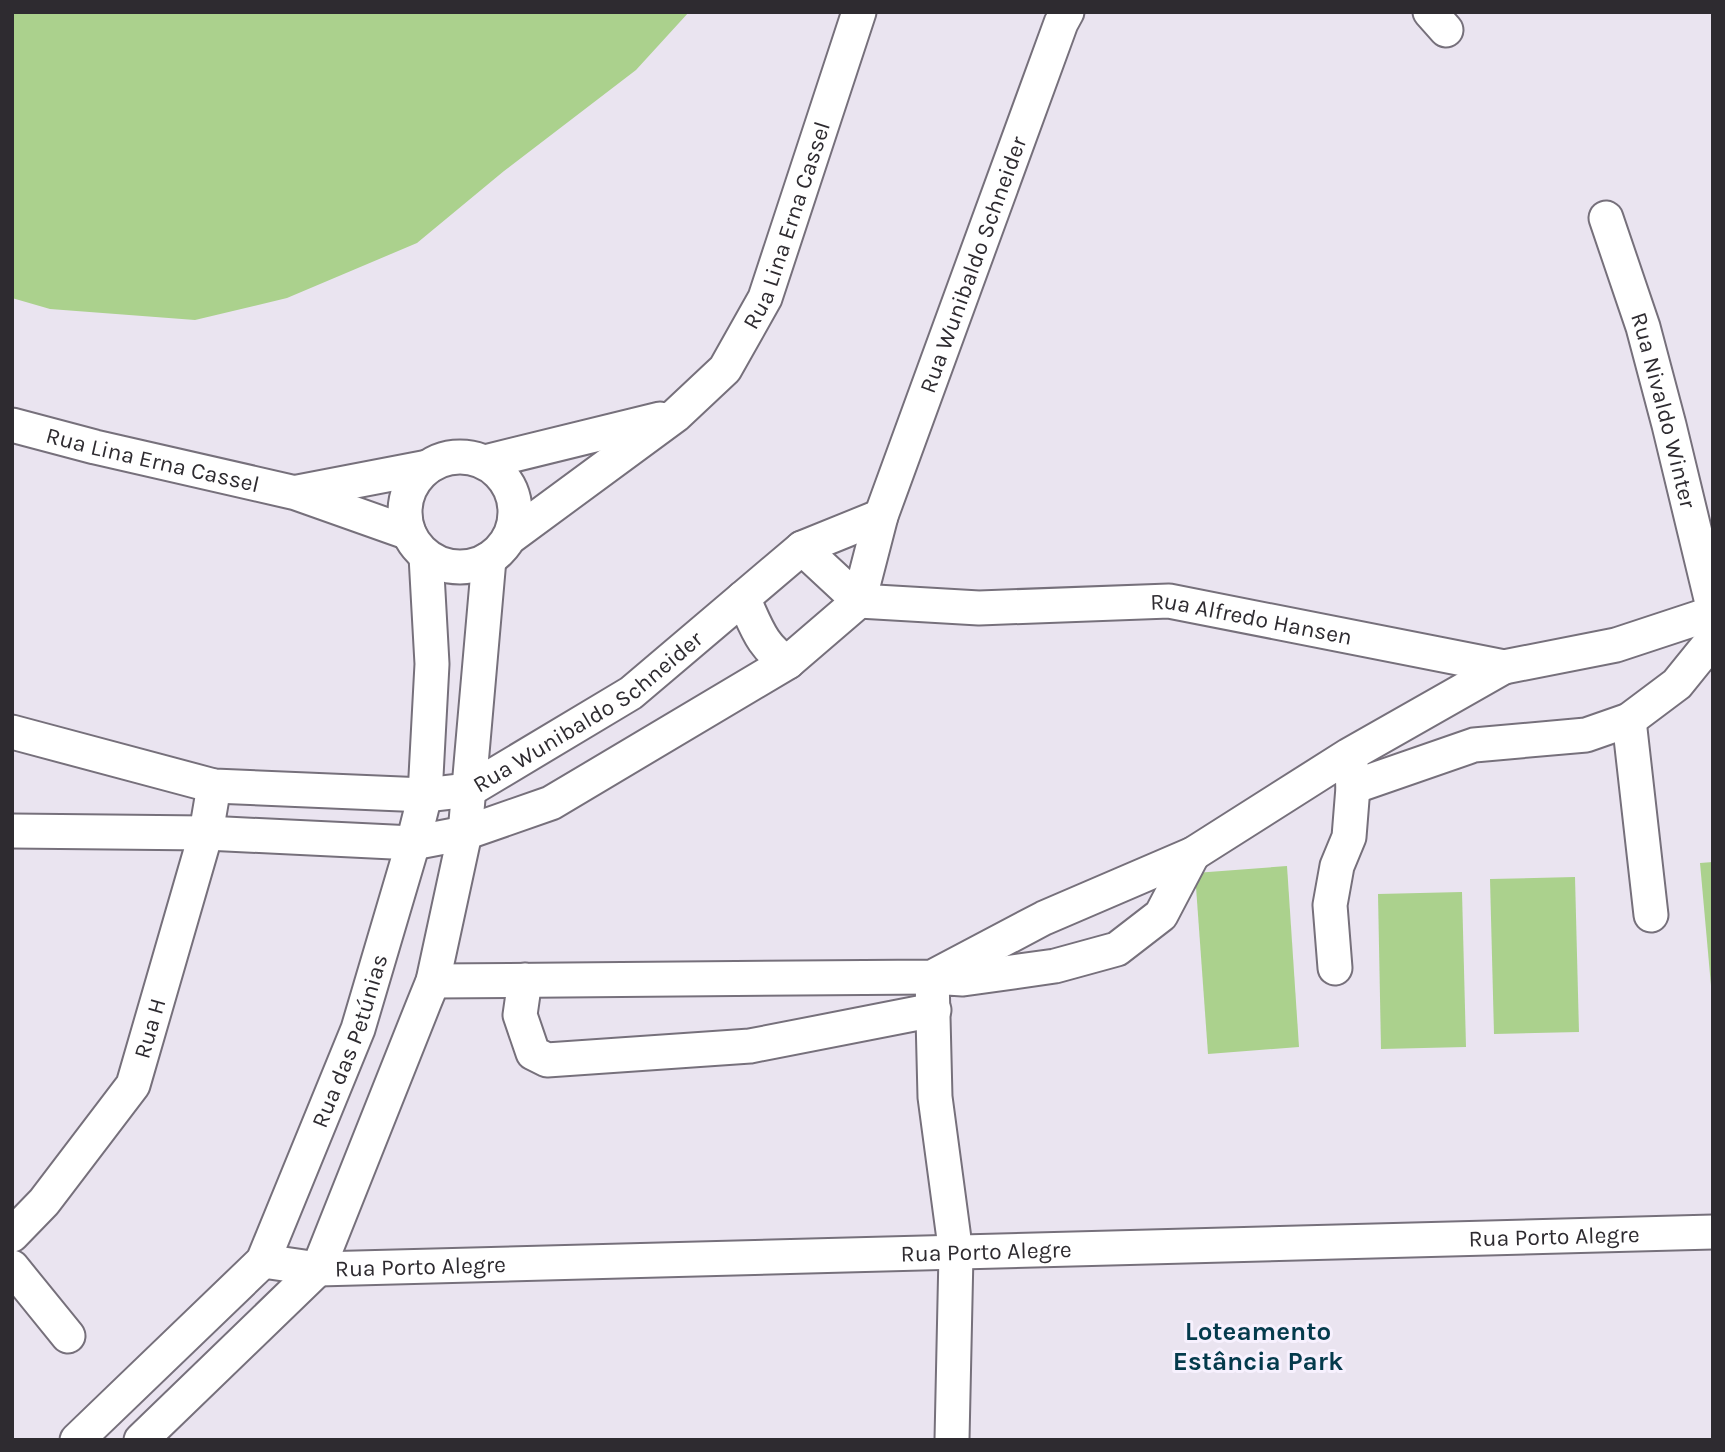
<svg xmlns="http://www.w3.org/2000/svg" width="1725" height="1452" viewBox="0 0 1725 1452" font-family="Karla,sans-serif">
<rect width="100%" height="100%" fill="#eae4f0"/>
<g fill="#abd18d">
<path d="M12 12H689L636 70 504 171 417 243 287 298 195 320 50 309 12 298Z"/>
<path d="M1713 862V1008L1700 863Z"/>
<path d="M1287 866 1299 1047 1208 1054 1195 873Z"/>
<path d="M1575 877 1579 1032 1494 1034 1490 879Z"/>
<path d="M1462 892 1466 1047 1381 1049 1378 894Z"/>
</g>
<g fill="none" stroke-linecap="round" stroke-linejoin="round">
<g stroke="#76707b" stroke-width="37">
<g id="street">
<path d="M1430 12 1446 30"/>
<path id="s1" d="M1606 218 1643 327 1669 425 1713 607"/>
<path id="s2" d="M12 425 95 447 296 493 409 533"/>
<circle cx="460" cy="512" r="55"/>
<path d="M485 462 660 419"/>
<path d="M298 492 428 467"/>
<path id="s3" d="M509 538 676 415 725 369 765 298 859 12"/>
<path id="s4" d="M802 548 859 601 979 608 1169 601 1504 667 1616 645 1713 613"/>
<path d="M743 598C755 623 762 649 788 662"/>
<path d="M1629 720 1651 915"/>
<path id="s5" d="M12 732 214 786 425 795 469 790 631 693 802 548 881 516"/>
<path d="M1353 787 1474 745 1586 735 1629 720 1677 684 1711 642 1713 626"/>
<path id="s6" d="M12 831 206 833 413 843 465 833 551 803 788 662 859 601 881 516 1061 23 1067 12"/>
<path d="M1335 968 1330 905 1337 866 1349 837 1353 787 1351 765"/>
<path d="M525 980 520 1015 533 1053 547 1060 750 1046 934 1010"/>
<path d="M433 981 932 977 1044 918 1193 854 1349 755 1504 667"/>
<path id="s7" d="M12 1235 44 1202 133 1085 206 833 214 786"/>
<path id="s8" d="M263 1261 318 1269 1713 1232"/>
<path d="M12 1267 68 1336"/>
<path id="s9" d="M77 1440 263 1261 358 1029 413 843 425 795 432 664 426 556"/>
<path d="M141 1440 318 1269 424 1003 433 981 465 833 489 559"/>
<path d="M952 1440 956 1254 935 1097 932 977 963 979 1055 966 1117 949 1161 915 1193 854"/>
</g>
</g>
<use href="#street" stroke="#fff" stroke-width="33"/>
</g>
<g text-anchor="middle" stroke-width="6" stroke-linejoin="round" paint-order="stroke">
<g font-size="23" fill="#2e2b30" stroke="#f7f1fe">
<text dy="8" stroke="none"><textPath href="#s3" startOffset="432">Rua Lina Erna Cassel</textPath></text>
<text dy="8" stroke="none"><textPath href="#s6" startOffset="1270">Rua Wunibaldo Schneider</textPath></text>
<text dy="8" stroke="none"><textPath href="#s1" startOffset="201">Rua Nivaldo Winter</textPath></text>
<text dy="8" stroke="none"><textPath href="#s2" startOffset="145">Rua Lina Erna Cassel</textPath></text>
<text dy="8" stroke="none"><textPath href="#s4" startOffset="472">Rua Alfredo Hansen</textPath></text>
<text dy="8" stroke="none"><textPath href="#s5" startOffset="607">Rua Wunibaldo Schneider</textPath></text>
<text dy="8" stroke="none"><textPath href="#s7" startOffset="252">Rua H</textPath></text>
<text dy="8" stroke="none"><textPath href="#s9" startOffset="495">Rua das Petúnias</textPath></text>
<text dy="8" stroke="none"><textPath href="#s8" startOffset="1292">Rua Porto Alegre</textPath></text>
<text dy="8" stroke="none"><textPath href="#s8" startOffset="724">Rua Porto Alegre</textPath></text>
<text dy="8" stroke="none"><textPath href="#s8" startOffset="158">Rua Porto Alegre</textPath></text>
</g>
<g font-size="26" font-weight="bold" fill="#043a4c" stroke="#f7f1fe">
<text x="1258" y="1340">Loteamento<tspan x="1258" dy="30">Estância Park</tspan></text>
</g>
</g>
<rect width="1725" height="1452" fill="none" stroke="#2e2b30" stroke-width="28"/>
</svg>
